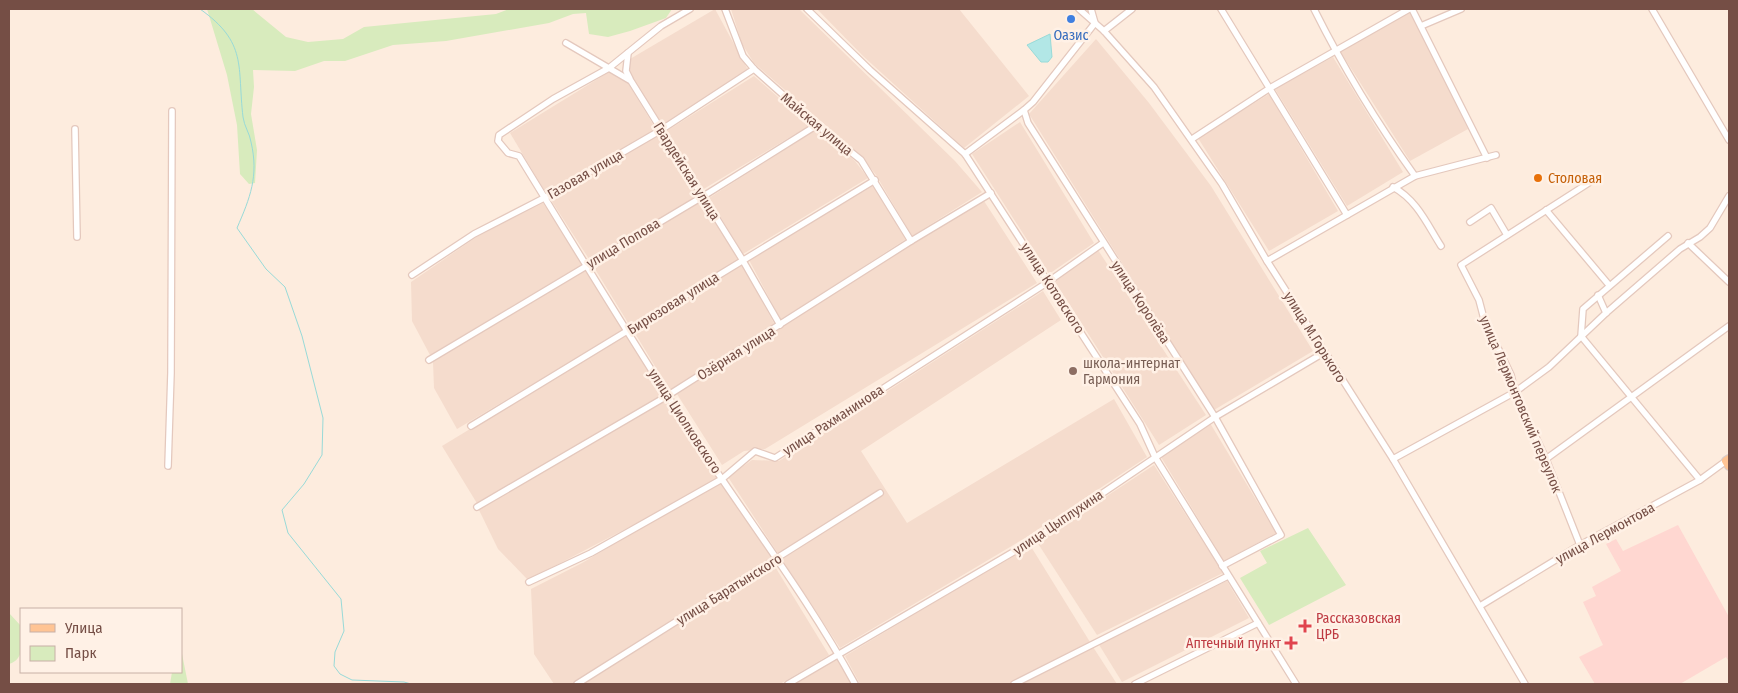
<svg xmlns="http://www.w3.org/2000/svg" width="1738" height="693" viewBox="0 0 1738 693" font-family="'Fira Sans Condensed',sans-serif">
<rect width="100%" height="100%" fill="#fdecde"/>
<g fill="#f5dccd">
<path d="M715 9 748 70 662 127 628 69 630 59Z"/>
<path d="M731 9H799L955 161 982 192 912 236 876 175 862 157 754 63 742 44Z"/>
<path d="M817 9H959L1029 96 964 148 863 56Z"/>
<path d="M1410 12 1468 129 1410 161 1340 51Z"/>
<path d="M1096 39 1149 103 1211 186 1313 351 1214 410 1029 114Z"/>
<path d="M1333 57 1403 172 1347 206 1275 89Z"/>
<path d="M609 72 628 83 657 131 546 193 510 133Z"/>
<path d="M754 76 810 125 702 190 665 132Z"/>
<path d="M1269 94 1338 211 1269 251 1198 138Z"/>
<path d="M1020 122 1094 243 1049 274 972 154Z"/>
<path d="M817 129 855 161 868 178 743 254 709 198Z"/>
<path d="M660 134 698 196 589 259 549 197Z"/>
<path d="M873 186 906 239 781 320 749 260Z"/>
<path d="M701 200 739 259 630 326 592 264Z"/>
<path d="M984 201 1037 283 765 449 744 451 722 465 677 394 902 250Z"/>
<path d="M543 203 583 264 430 355 412 321 411 282 478 236Z"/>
<path d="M1098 250 1206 415 1159 445 1054 280Z"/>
<path d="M741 263 775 325 670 391 633 330Z"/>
<path d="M586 267 624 330 457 429 434 388 433 362Z"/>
<path d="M1043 291 1061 320 861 451 907 523 1114 399 1147 457 1025 538 840 648 728 477 752 460 779 461Z"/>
<path d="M627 334 666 396 478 505 442 446Z"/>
<path d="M667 397 719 480 528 580 498 549 479 510Z"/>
<path d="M1210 423 1276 533 1224 561 1161 457Z"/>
<path d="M1154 465 1223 573 1097 635 1037 542Z"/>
<path d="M721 482 773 559 571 684H554L534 654 531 589 582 563Z"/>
<path d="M1030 545 1090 642 1008 684H860L845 656Z"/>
<path d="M774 565 829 655 780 684H583Z"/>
<path d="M1227 581 1249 618 1122 682 1098 643Z"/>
<path d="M1093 647 1117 684H1022Z"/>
<path d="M838 658 852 684H792Z"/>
</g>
<path fill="#ffd7d1" d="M1678 525 1729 617V662L1726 657 1680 684H1595L1579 657 1603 645 1583 602 1596 596 1592 587 1621 571 1606 544 1616 539 1623 551Z"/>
<g fill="#d8ebbd">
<path d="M207 9H252L286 37 308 42 343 39 364 27 496 14 509 9H672L666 18 630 31 608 37 589 34 586 13 573 14 549 23 446 41 393 45 345 61H324L295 71 253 70 254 87 251 114 257 150 255 183 249 184 240 174 237 125 227 75Z"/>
<path d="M1308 528 1346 585 1269 625 1240 578 1267 563 1260 551Z"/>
<path d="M9 613 21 626C21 641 26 659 9 664Z"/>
<path d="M182 654 188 684H170L172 672H181Z"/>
</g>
<path fill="#b2e7e6" stroke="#98dad8" d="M1050 34 1052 57 1048 62H1041L1027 45Z"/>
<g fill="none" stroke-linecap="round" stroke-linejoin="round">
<path stroke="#98dad8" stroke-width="1" d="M200 9C248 43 237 66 243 117 244 126 250 134 251 142 259 176 250 198 237 228L266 269 285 287 302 336 323 418 322 455 304 484 282 510 288 533 341 599 344 631 335 652 334 666 340 674 352 680 404 682 411 684"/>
<g stroke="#e4c8bd" stroke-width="8">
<g id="minor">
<path d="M690 9 661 26 609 68 553 99 499 135 498 141 508 153 519 156C582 259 645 362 711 463 760 536 813 607 855 684"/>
<path d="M725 9 743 56 754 69 817 125 861 160 911 241"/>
<path d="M807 9 870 70 965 154 1140 424 1155 457 1296 684"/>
<path d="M1079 9 1104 31 1154 87 1222 184 1267 261 1393 459 1525 684"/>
<path d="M1091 9 1095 23 1033 102 1024 110 1028 123 1215 417 1281 535 1222 566"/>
<path d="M1221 9 1347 215"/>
<path d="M1314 9C1343 67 1377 123 1415 176"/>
<path d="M1412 9 1487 158"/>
<path d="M1652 9 1729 140"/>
<path d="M1421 26 1461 9"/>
<path d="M1104 31 1132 9"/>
<path d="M566 43 631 81 742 259 780 325"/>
<path d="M628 53 626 71 630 79"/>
<path d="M75 129 77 237"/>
<path d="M1192 139 1270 88 1409 9"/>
<path d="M965 154 1024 110"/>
<path d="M1393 187C1417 200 1427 224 1441 246"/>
<path d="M1546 210 1609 285"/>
<path d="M1470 222 1491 208 1507 235"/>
<path d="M1668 236 1583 309 1581 336 1700 480"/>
<path d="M1688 243 1729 282"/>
<path d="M1267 261 1415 176 1496 155"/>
<path d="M412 275 474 234 544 198 661 130 754 69"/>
<path d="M1598 295 1606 313"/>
<path d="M429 360 702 197 817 125"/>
<path d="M471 426 875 180"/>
<path d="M1393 459 1515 392 1549 367 1606 313 1680 249 1700 237 1710 228 1729 196"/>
<path d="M1546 459 1729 326"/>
<path d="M168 466 171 373 172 111"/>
<path d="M477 507 667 396 911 241 991 193"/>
<path d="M1580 545 1546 459 1515 392 1511 375 1484 319 1479 300 1461 265 1598 177"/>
<path d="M529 582 591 553 722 479 755 451 775 458 1045 284 1103 243"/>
<path d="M1480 606 1580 545 1700 480 1726 461"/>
<path d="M577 684 880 493"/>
<path d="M788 684 1032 541 1215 417 1325 352"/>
<path d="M1014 684 1228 576"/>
<path d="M1135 684 1258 623"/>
</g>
</g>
<g stroke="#d8cdcb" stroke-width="10">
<path id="major" d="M1729 459 1726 461 1729 466"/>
</g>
<use href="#minor" stroke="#fff" stroke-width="5.5"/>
<use href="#major" stroke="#ffc494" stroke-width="8"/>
</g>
<circle fill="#3f7fe0" stroke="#fff1e6" stroke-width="2" cx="1071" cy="19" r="5"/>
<circle fill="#e8710a" stroke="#fff1e6" stroke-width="2" cx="1538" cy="178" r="5"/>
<circle fill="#8d6e63" stroke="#fff1e6" stroke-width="2" cx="1073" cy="371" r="5"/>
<g fill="#e0444e" stroke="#fff1e6" stroke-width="2">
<path d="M1302.5 618.5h5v5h5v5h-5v5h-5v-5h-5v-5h5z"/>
<path d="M1288.5 635.5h5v5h5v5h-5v5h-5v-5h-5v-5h5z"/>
</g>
<g text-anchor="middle" stroke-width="5" stroke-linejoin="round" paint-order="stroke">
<g font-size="14" fill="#366cbe" stroke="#fff1e6">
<text x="1071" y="40">Оазис</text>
</g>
<g font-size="14" fill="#754e45" stroke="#fff1e6">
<text transform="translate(817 124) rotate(40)" y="5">Майская улица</text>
<text transform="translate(687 171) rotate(58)" y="5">Гвардейская улица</text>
<text transform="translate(585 174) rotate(-30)" y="5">Газовая улица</text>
<text transform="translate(623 243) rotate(-31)" y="5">улица Попова</text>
<text transform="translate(1053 288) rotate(57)" y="5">улица Котовского</text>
<text transform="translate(1141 302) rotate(57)" y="5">улица Королёва</text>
<text transform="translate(673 303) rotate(-32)" y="5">Бирюзовая улица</text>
<text transform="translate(1315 337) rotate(58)" y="5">улица М.Горького</text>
<text transform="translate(736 353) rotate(-32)" y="5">Озёрная улица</text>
<text transform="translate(1521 404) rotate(67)" y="5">улица Лермонтовский переулок</text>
<text transform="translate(833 420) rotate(-33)" y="5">улица Рахманинова</text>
<text transform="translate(685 421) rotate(57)" y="5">улица Циолковского</text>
<text transform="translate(1058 522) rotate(-34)" y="5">улица Цыплухина</text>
<text transform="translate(1605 533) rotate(-29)" y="5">улица Лермонтова</text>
<text transform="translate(729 589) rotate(-32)" y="5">улица Баратынского</text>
</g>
<g font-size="14" fill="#c56008" stroke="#fff1e6" text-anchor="start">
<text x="1548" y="183">Столовая</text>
</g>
<g font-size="14" fill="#785e54" stroke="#fff1e6" text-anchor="start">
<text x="1083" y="368">школа-интернат<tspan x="1083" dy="16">Гармония</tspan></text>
</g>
<g font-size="14" fill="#be3a42" stroke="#fff1e6" text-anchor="start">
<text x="1316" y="623">Рассказовская<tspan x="1316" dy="16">ЦРБ</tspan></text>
<text x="1281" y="648" text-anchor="end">Аптечный пункт</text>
</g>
</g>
<rect width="1738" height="693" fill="none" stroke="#754e45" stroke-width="20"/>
<rect x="20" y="608" width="162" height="65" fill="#fff1e6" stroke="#c8b0a6"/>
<rect x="30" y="624" width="25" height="8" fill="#ffc494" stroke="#c8b0a6"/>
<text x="65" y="633" font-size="15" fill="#754e45">Улица</text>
<rect x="30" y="646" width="25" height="15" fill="#d8ebbd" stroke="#c8b0a6"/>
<text x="65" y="658" font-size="15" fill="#754e45">Парк</text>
</svg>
